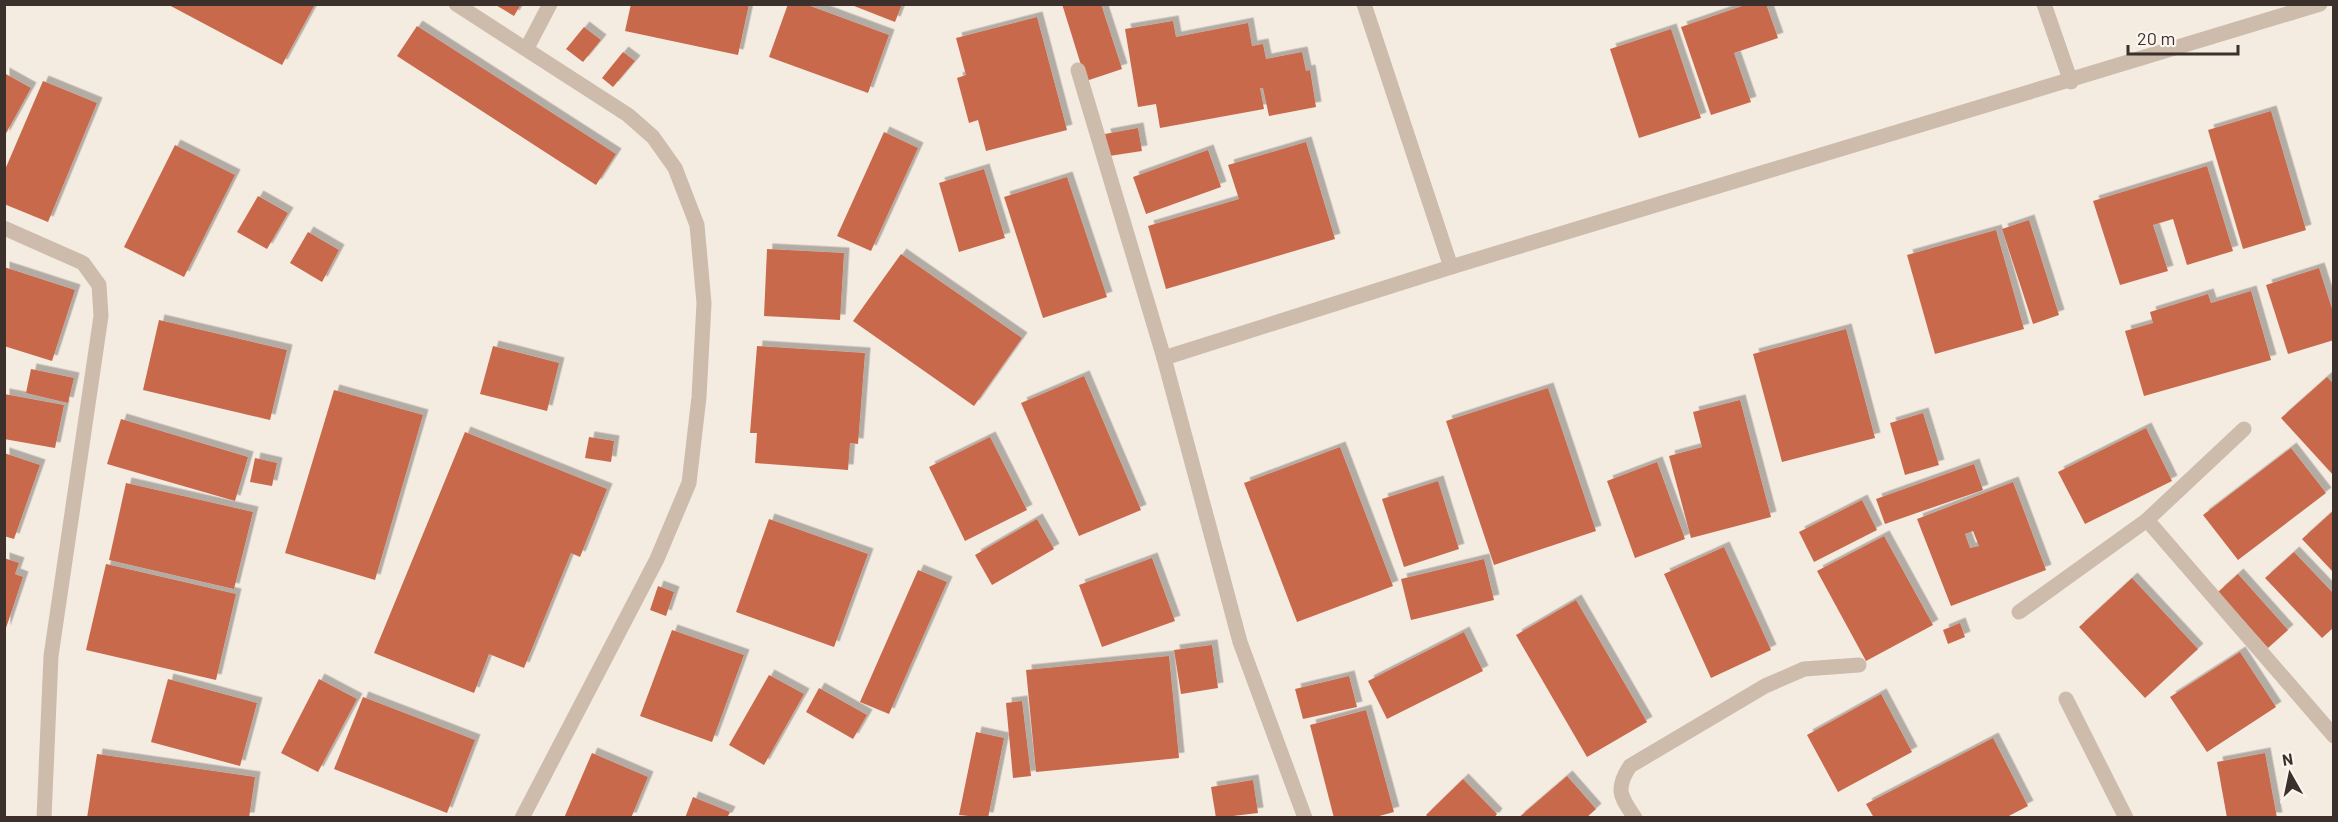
<svg xmlns="http://www.w3.org/2000/svg" width="2338" height="822" viewBox="0 0 2338 822" font-family="Barlow,sans-serif">
<defs>
<filter id="shadow"><feDropShadow dx="5.5" dy="-5.5" stdDeviation="0" flood-color="#0004"/></filter>
</defs>
<rect width="100%" height="100%" fill="#f4ebe1"/>
<g fill="#c8694b" fill-rule="evenodd" filter="url(#shadow)">
<path d="M167 4H315L282 65Z"/>
<path d="M494 4H521L514 16Z"/>
<path d="M631 4H749L738 55 625 31Z"/>
<path d="M788 4H805L889 35 868 93 769 57Z"/>
<path d="M849 4H902L895 22Z"/>
<path d="M1062 4H1101L1122 69 1086 81Z"/>
<path d="M1748 4H1766L1778 38 1734 53 1751 102 1711 115 1681 27Z"/>
<path d="M1037 17 1067 130 986 151 978 120 969 123 957 78 966 75 956 38Z"/>
<path d="M1173 21 1176 37 1248 23 1252 46 1263 44 1266 59 1302 52 1306 71 1310 70 1316 107 1269 116 1263 88H1260L1264 109 1160 128 1156 104 1138 107 1125 29Z"/>
<path d="M417 26 616 154 596 185 397 56Z"/>
<path d="M584 27 601 40 583 62 566 49Z"/>
<path d="M1671 29 1701 118 1639 138 1610 49Z"/>
<path d="M623 52 635 61 613 87 602 78Z"/>
<path d="M4 73 31 88 4 137Z"/>
<path d="M43 81 97 103 48 222 4 204V172Z"/>
<path d="M2271 111 2306 230 2243 249 2208 130Z"/>
<path d="M1138 128 1142 151 1109 156 1105 134Z"/>
<path d="M884 132 918 148 871 251 837 236Z"/>
<path d="M1306 142 1335 239 1166 289 1148 226 1239 199 1228 165Z"/>
<path d="M175 145 235 175 184 277 124 247Z"/>
<path d="M1208 150 1221 187 1146 214 1133 177Z"/>
<path d="M2207 166 2233 251 2187 265 2173 219 2153 225 2168 271 2120 285 2093 201Z"/>
<path d="M984 169 1005 238 959 252 939 183Z"/>
<path d="M1067 177 1107 297 1043 318 1004 197Z"/>
<path d="M258 196 288 213 267 249 237 232Z"/>
<path d="M2029 220 2059 315 2033 324 2002 229Z"/>
<path d="M1996 230 2024 329 1935 354 1907 255Z"/>
<path d="M308 232 339 250 322 282 290 263Z"/>
<path d="M767 249 844 253 840 320 764 316Z"/>
<path d="M901 254 1022 338 974 406 853 321Z"/>
<path d="M4 267 75 290 52 361 4 346Z"/>
<path d="M2319 268 2334 315V340L2288 354 2266 285Z"/>
<path d="M2251 291 2271 360 2144 396 2125 331 2153 323 2150 312 2208 294 2211 303Z"/>
<path d="M159 320 287 350 270 420 143 390Z"/>
<path d="M1846 329 1875 438 1782 462 1753 354Z"/>
<path d="M493 346 559 363 547 411 480 394Z"/>
<path d="M757 346 865 353 858 444 850 443 848 470 755 463 757 433H750Z"/>
<path d="M31 369 74 378 68 403 26 393Z"/>
<path d="M1084 376 1141 510 1079 536 1021 403Z"/>
<path d="M2327 377 2334 384V476L2281 418Z"/>
<path d="M1548 388 1596 531 1494 565 1446 421Z"/>
<path d="M334 390 423 415 375 580 285 553Z"/>
<path d="M4 394 64 405 55 448 4 439Z"/>
<path d="M1740 400 1771 517 1691 538 1669 456 1702 447 1693 412Z"/>
<path d="M1923 413 1939 465 1905 475 1890 423Z"/>
<path d="M121 419 248 457 235 501 107 464Z"/>
<path d="M2146 428 2172 481 2085 524 2058 472Z"/>
<path d="M465 432 607 489 580 557 571 553 524 668 489 654 474 693 374 653Z"/>
<path d="M589 437 614 441 611 462 585 458Z"/>
<path d="M990 437 1027 510 965 541 929 467Z"/>
<path d="M1340 447 1393 586 1297 622 1244 483Z"/>
<path d="M2291 448 2326 493 2238 560 2203 515Z"/>
<path d="M4 453 40 465 14 539 4 536Z"/>
<path d="M255 458 277 463 272 486 250 482Z"/>
<path d="M1657 462 1685 539 1635 558 1607 481Z"/>
<path d="M1974 464 1983 490 1885 524 1876 499Z"/>
<path d="M1438 481 1459 549 1404 567 1382 499Z"/>
<path d="M2013 482 2046 570 1951 606 1917 519ZM1973 531 1979 546 1970 548 1965 534Z"/>
<path d="M126 483 253 512 234 589 109 560Z"/>
<path d="M1862 500 1877 530 1814 562 1799 532Z"/>
<path d="M2334 510V573L2302 539Z"/>
<path d="M769 519 868 554 834 647 736 612Z"/>
<path d="M1037 519 1054 549 992 585 975 555Z"/>
<path d="M1884 536 1933 625 1866 661 1817 571Z"/>
<path d="M1724 547 1771 650 1711 678 1664 574Z"/>
<path d="M2294 552 2334 594V627L2322 638 2265 578Z"/>
<path d="M4 558 19 563 15 574 23 577 5 631Z"/>
<path d="M1152 558 1175 621 1102 647 1079 585Z"/>
<path d="M1484 559 1494 600 1411 620 1401 579Z"/>
<path d="M106 564 236 594 216 680 86 650Z"/>
<path d="M918 570 947 582 889 714 860 702Z"/>
<path d="M2238 574 2288 630 2268 648 2218 592Z"/>
<path d="M2132 578 2198 649 2145 698 2079 627Z"/>
<path d="M658 586 674 592 666 616 650 610Z"/>
<path d="M1576 600 1647 722 1587 757 1516 635Z"/>
<path d="M1960 623 1965 637 1948 644 1943 630Z"/>
<path d="M672 630 744 655 712 742 640 716Z"/>
<path d="M1464 632 1483 671 1387 719 1368 681Z"/>
<path d="M1212 645 1218 688 1181 694 1174 650Z"/>
<path d="M2240 652 2276 707 2207 752 2170 697Z"/>
<path d="M1169 656 1179 758 1036 772 1026 670Z"/>
<path d="M769 675 804 694 764 765 729 745Z"/>
<path d="M1349 676 1357 707 1303 719 1295 689Z"/>
<path d="M168 679 257 703 240 766 151 742Z"/>
<path d="M319 679 357 699 318 772 281 753Z"/>
<path d="M819 688 867 715 853 739 806 712Z"/>
<path d="M1881 694 1912 752 1838 792 1807 735Z"/>
<path d="M363 697 475 740 447 813 334 769Z"/>
<path d="M1022 701 1031 776 1013 778 1006 703Z"/>
<path d="M1366 710 1394 812 1372 818H1334L1310 725Z"/>
<path d="M976 732 1004 738 988 818 959 815Z"/>
<path d="M1993 738 2028 806 2005 818H1874L1866 804Z"/>
<path d="M592 753 648 777 631 818H564Z"/>
<path d="M2265 753 2277 818H2227L2217 762Z"/>
<path d="M97 754 255 777 249 818H87Z"/>
<path d="M1567 776 1596 809 1586 818H1518Z"/>
<path d="M1463 779 1497 814 1494 818H1429L1426 815Z"/>
<path d="M1253 780 1258 813 1216 818 1211 787Z"/>
<path d="M693 797 730 812 727 818H685Z"/>
</g>
<g fill="none" stroke-linecap="round" stroke-linejoin="round">
<g stroke="#cdbbac" stroke-width="15">
<path d="M456 4 628 115 653 137 675 168 697 225 704 303 699 397 689 483 657 559 522 818"/>
<path d="M1364 4 1451 267"/>
<path d="M2044 4 2071 82"/>
<path d="M527 48 550 4"/>
<path d="M1078 70 1164 358 1240 642 1305 818"/>
<path d="M4 228 83 263 99 285 101 316 51 656 44 818"/>
<path d="M1164 358 1451 267 2320 4"/>
<path d="M2147 520 2334 736"/>
<path d="M2019 612 2147 520 2244 429"/>
<path d="M2066 699 2126 818"/>
<path d="M1635 818C1620 796 1615 789 1630 766L1765 686 1804 669 1859 665"/>
</g>
</g>
<rect width="2338" height="822" fill="none" stroke="#3b302b" stroke-width="12"/>
<g transform="translate(2290 774) rotate(351)" stroke="#fbf5ee" stroke-width="4.5" paint-order="stroke">
<path d="M0-4.5L10 22L0 15L-10 22Z" fill="#3b302b"/>
<text y="-9" font-size="16" font-weight="bold" text-anchor="middle" fill="#3b302b">N</text>
</g>
<path d="M2128 45v9h110v-9" fill="none" stroke="#3b302b" stroke-width="3"/>
<text x="2137" y="45" font-size="18" fill="#3b302b" stroke="#fbf5ee" stroke-width="4.5" paint-order="stroke">20 m</text>
</svg>
